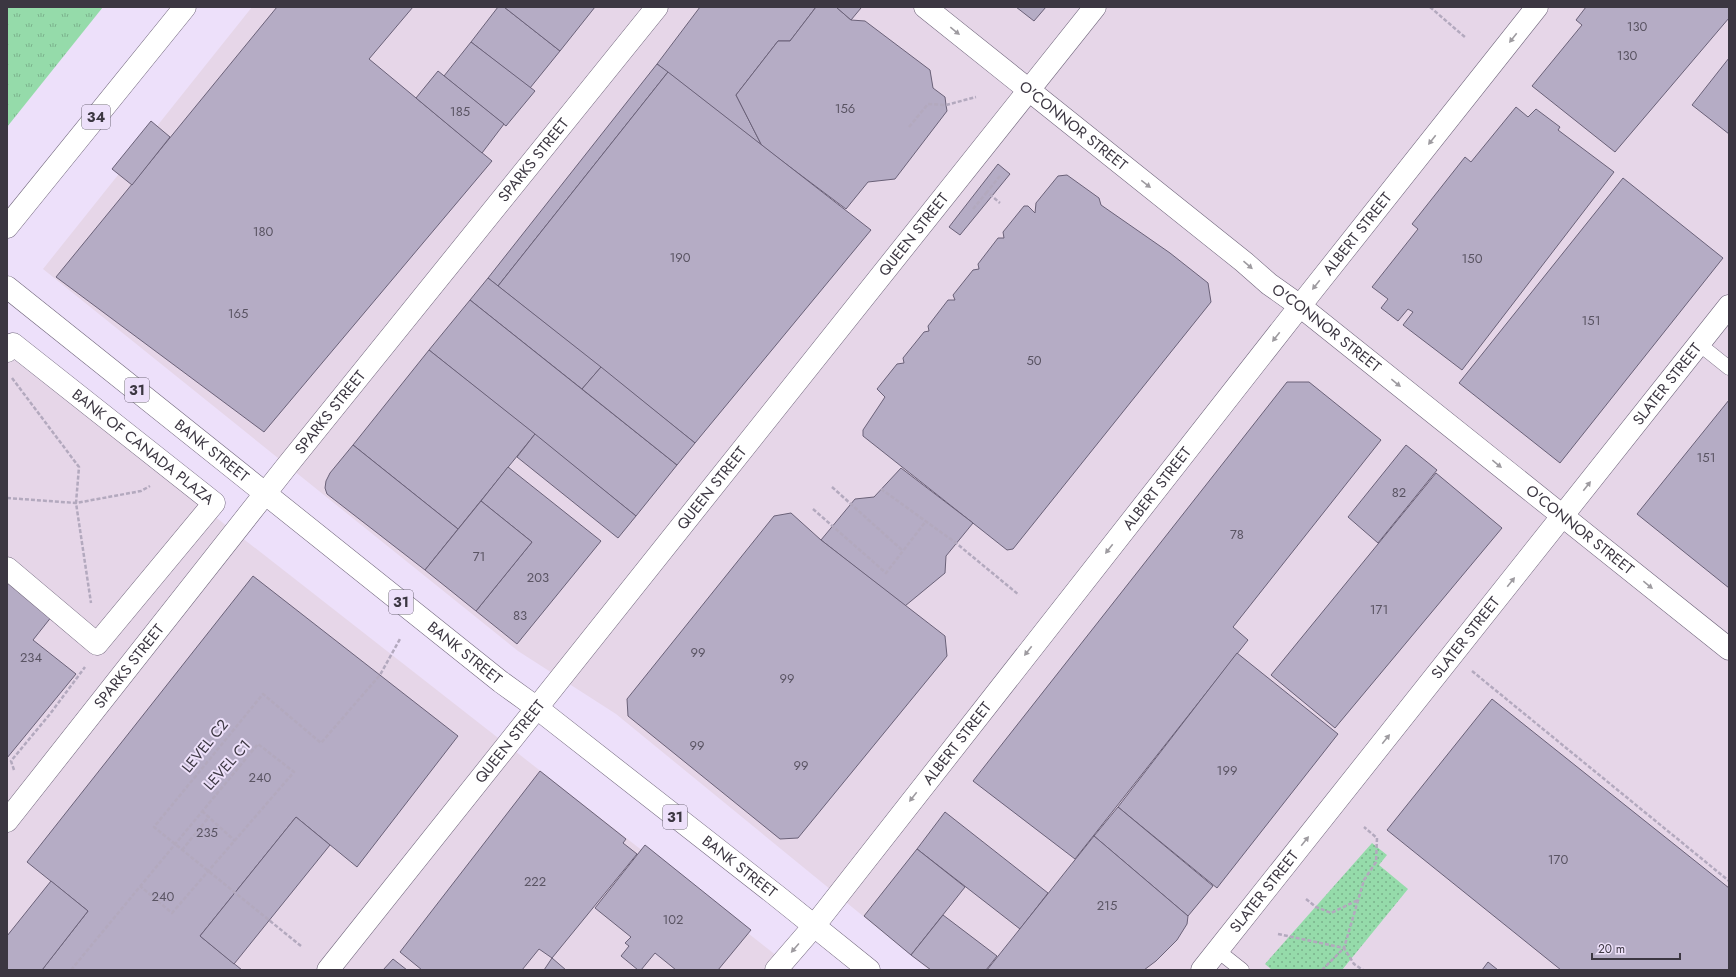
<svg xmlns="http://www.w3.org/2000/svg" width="1736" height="977" viewBox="0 0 1736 977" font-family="Jost,sans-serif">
<defs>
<pattern id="park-tufts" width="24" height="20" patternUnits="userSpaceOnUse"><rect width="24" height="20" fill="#95dbaa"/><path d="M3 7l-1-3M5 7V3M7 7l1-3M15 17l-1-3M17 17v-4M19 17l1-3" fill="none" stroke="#7bb28c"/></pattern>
<pattern id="garden-dots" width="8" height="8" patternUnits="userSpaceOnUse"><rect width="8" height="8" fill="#95dbaa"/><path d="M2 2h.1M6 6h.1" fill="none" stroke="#7bb28c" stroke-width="1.8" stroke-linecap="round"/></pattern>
</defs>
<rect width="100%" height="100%" fill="#ede0fa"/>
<g fill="#e6d6e8">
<path d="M252 7H1729V970H929L616 714 518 651 43 269Z"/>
<path d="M7 354 749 934 795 970H7Z"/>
</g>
<path fill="url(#park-tufts)" d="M7 7H103L7 127Z"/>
<path fill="url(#garden-dots)" d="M1372 843 1387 855 1379 865 1408 889 1342 970H1272L1265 964Z"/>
<g fill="#b5acc5" stroke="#6a6178">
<path d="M277 7H413L369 59 492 161 264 432 56 277Z"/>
<path d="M498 7H504L560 51 530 88 471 42Z"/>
<path d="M504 7H595L560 51Z"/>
<path d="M700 7H820H816L790 41H778L736 95 762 146 657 64Z"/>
<path d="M816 7H836L851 20 865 21 930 70 933 88 945 97 946 105 947 111 895 179 868 182 846 209 762 146 736 95 778 41H790Z"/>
<path d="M836 7H860L861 8 851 20Z"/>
<path d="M1016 7H1046L1034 21Z"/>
<path d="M1586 7H1729V18L1615 152 1532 86 1582 25 1576 20Z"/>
<path d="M471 42 535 91 506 126 444 76Z"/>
<path d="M1729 58V134L1692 105Z"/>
<path d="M657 64 668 72 498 286 488 278Z"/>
<path d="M438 71 504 124 482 153 416 98Z"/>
<path d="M668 72 871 230 695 443 498 286Z"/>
<path d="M1516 107 1528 117 1536 109 1560 127 1558 130 1614 172 1462 370 1403 325 1413 312 1408 309 1398 321 1381 308 1388 299 1372 287 1418 229 1412 224 1465 157 1471 162Z"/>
<path d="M151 121 170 137 132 185 112 169Z"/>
<path d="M998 164 1010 174 960 235 949 227Z"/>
<path d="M1067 175 1099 198 1101 205 1170 253 1208 283 1211 302 1013 549 1007 550 863 436V430L885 397 877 389 897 364 904 363 903 358 924 332 929 331 928 326 948 300H955L953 295 973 270 979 269 978 264 998 238H1004L1003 232 1024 206H1028L1035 213 1036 203 1058 176Z"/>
<path d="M1623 178 1723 258 1560 463 1459 383Z"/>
<path d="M488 278 601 367 582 389 470 300Z"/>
<path d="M470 300 677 465 636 516 429 350Z"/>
<path d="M429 350 535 434 458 529 353 445Z"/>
<path d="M601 367 695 443 677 465 582 389Z"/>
<path d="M1287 382H1309L1381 440 1233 627 1248 640 1075 859 973 781Z"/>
<path d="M1729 400V588L1637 514Z"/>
<path d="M535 434 636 516 618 538 517 457Z"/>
<path d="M353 445 458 529 425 570 327 494 325 488 326 481 330 473Z"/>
<path d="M1406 445 1437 470 1378 543 1348 517Z"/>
<path d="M508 467 601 541 517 644 476 611 532 542 481 501Z"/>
<path d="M901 468 973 523 946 556 945 573 905 606 821 540 855 499 874 497Z"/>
<path d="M1436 473 1502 528 1335 728 1271 675Z"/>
<path d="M481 501 532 542 476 611 425 570Z"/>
<path d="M791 513 821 540 945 636 947 656 798 838 780 839 628 716 627 699 774 516Z"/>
<path d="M7 571 56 611 33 640 76 674 7 758Z"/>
<path d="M253 576 458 736 357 867 296 817 200 936 242 970H42L88 911 27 862Z"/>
<path d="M1237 653 1338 734 1217 888 1118 807Z"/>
<path d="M1492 699 1729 888V970H1561L1387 830Z"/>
<path d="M540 771 626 839 623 843 637 854 552 958 539 949 522 970H422L400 952Z"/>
<path d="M1118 807 1213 886 1188 916 1094 836Z"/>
<path d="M945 812 1048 893 1020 929 917 849Z"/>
<path d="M296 817 330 845 234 964 200 936Z"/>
<path d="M1094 836 1188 916 1187 924 1177 940 1156 961 1144 970H987Z"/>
<path d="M645 845 751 930 718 970H676L655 953 641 970H638L621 956 629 946 625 943 631 937 595 908Z"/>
<path d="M917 849 965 887 911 955 864 916Z"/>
<path d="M51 881 88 911 42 970H7V936Z"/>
<path d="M943 915 997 956 986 970H931L911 955Z"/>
<path d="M552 958 566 970H544Z"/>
<path d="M393 959 407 970H383Z"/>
<path d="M1488 962 1498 970H1482Z"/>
</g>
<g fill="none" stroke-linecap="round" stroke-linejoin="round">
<g stroke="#71667c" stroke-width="15">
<g id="lane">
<path d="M1699 344 1729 368"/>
<path d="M1218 951 1242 970"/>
</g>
</g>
<g stroke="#71667c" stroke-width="23">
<g id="street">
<path id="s1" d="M7 351 13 344 214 503 97 644 7 568"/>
<path id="s2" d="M7 821 286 467 657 7"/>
</g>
</g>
<g stroke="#71667c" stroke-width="23">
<g id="secondary">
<path id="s3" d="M925 7 1244 262 1269 284 1300 306 1729 649"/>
<path id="s4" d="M328 970 1095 7"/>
<path id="s5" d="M776 970 814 926 1300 306 1537 7"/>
<path id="s6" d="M1202 970 1729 306"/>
</g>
</g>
<g stroke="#71667c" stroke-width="23">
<g id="primary">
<path d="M7 227 185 7"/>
<path id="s7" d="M7 287 501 682 537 708 777 896 869 970"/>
</g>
</g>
<g stroke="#b3a9be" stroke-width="2.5" stroke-dasharray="4 2" stroke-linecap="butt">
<path d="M1430 7 1466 38"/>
<path d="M909 127 928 104 946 105 976 97"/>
<path d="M1000 176 987 192 1000 203"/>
<path d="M973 209 987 192"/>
<path d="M12 378 79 467 76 503 91 603"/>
<path d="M832 487 903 551"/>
<path d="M881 489 956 543 1019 595"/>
<path d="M7 498 76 503 141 491 150 486"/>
<path d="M813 509 886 573 926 521"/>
<path d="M1472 671 1729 881"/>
<path d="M14 770 11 761 50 714 85 667"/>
<path d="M202 811 235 841"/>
<path d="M182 850 209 817"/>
<path d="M1306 899 1316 907 1331 913 1358 900"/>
<path d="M1278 934 1344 948 1364 880 1376 862 1377 838 1364 827"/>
<path d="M301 946 154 827 263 694 321 743 380 675 400 639"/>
<path d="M71 970 258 744 294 772 172 913 140 886"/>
<path d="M1322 970 1344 948 1354 964 1363 970"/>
</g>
<use href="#lane" stroke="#fff" stroke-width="14"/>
<use href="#street" stroke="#fff" stroke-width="22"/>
<use href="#secondary" stroke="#fff" stroke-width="22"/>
<use href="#primary" stroke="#fff" stroke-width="22"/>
</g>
<defs><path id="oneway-solid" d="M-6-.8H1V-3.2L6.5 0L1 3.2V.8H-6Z"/></defs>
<g fill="#9e9ba0">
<use href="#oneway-solid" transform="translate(955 31) rotate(39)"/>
<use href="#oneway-solid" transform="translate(1513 38) rotate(128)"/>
<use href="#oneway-solid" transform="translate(1432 140) rotate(128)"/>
<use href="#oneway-solid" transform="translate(1146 184) rotate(38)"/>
<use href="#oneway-solid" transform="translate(1248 265) rotate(41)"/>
<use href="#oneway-solid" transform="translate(1316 285) rotate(129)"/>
<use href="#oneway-solid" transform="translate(1276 337) rotate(128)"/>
<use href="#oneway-solid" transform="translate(1396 383) rotate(39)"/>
<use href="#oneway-solid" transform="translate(1497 464) rotate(39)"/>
<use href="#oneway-solid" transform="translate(1587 486) rotate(-52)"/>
<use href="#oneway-solid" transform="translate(1109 549) rotate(128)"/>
<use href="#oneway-solid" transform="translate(1511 582) rotate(-51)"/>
<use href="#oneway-solid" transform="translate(1648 585) rotate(39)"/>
<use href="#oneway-solid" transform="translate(1028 651) rotate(128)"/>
<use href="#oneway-solid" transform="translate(1386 739) rotate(-51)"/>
<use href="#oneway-solid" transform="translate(913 797) rotate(128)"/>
<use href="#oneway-solid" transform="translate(1305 841) rotate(-51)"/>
<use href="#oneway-solid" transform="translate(795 948) rotate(131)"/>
</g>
<g text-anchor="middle" stroke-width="4" stroke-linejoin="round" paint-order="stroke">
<g font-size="13" fill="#5a5463">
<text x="1637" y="31">130</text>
<text x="1627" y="60">130</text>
<text x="845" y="113">156</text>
<text x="460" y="116">185</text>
<text x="263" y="236">180</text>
<text x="680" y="262">190</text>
<text x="1472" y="263">150</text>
<text x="238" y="318">165</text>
<text x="1591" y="325">151</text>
<text x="1034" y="365">50</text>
<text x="1706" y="462">151</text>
<text x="1399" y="497">82</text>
<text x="1237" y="539">78</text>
<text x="479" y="561">71</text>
<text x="538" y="582">203</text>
<text x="1379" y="614">171</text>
<text x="520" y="620">83</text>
<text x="698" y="657">99</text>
<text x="31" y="662">234</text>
<text x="787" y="683">99</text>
<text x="697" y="750">99</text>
<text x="801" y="770">99</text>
<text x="1227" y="775">199</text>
<text x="260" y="782">240</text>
<text x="207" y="837">235</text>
<text x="1558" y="864">170</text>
<text x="535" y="886">222</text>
<text x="163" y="901">240</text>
<text x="1107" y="910">215</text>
<text x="673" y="924">102</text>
</g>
<g fill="#ede0fa" stroke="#716a79" stroke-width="1">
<rect x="82" y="105" width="28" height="24" rx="3"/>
<rect x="125" y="378" width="24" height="24" rx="3"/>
<rect x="389" y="590" width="24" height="24" rx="3"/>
<rect x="663" y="805" width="24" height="24" rx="3"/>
</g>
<g font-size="14" font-weight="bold" fill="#3c3742">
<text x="96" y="122">34</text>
<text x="137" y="395">31</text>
<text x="401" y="607">31</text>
<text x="675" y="822">31</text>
</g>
<g font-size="15" fill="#3c3742" stroke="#ede0fa">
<text dy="5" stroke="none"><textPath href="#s3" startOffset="190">O'CONNOR STREET</textPath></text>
<text dy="5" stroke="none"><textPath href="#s2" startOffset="845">SPARKS STREET</textPath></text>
<text dy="5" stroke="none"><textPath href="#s5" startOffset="938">ALBERT STREET</textPath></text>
<text dy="5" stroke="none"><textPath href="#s4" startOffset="940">QUEEN STREET</textPath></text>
<text dy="5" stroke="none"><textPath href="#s3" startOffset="514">O'CONNOR STREET</textPath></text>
<text dy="5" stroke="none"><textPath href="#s6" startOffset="748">SLATER STREET</textPath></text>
<text dy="5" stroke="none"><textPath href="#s2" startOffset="521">SPARKS STREET</textPath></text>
<text dy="5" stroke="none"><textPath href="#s1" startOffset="175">BANK OF CANADA PLAZA</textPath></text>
<text dy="5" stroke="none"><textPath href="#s7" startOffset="262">BANK STREET</textPath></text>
<text dy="5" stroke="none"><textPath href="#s5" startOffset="614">ALBERT STREET</textPath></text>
<text dy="5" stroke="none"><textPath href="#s4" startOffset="616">QUEEN STREET</textPath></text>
<text dy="5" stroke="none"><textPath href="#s3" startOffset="838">O'CONNOR STREET</textPath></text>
<text dy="5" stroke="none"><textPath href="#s6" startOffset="424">SLATER STREET</textPath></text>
<text dy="5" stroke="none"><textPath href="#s7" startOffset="586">BANK STREET</textPath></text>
<text dy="5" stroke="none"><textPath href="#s2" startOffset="197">SPARKS STREET</textPath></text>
<text dy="5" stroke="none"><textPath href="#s4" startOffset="292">QUEEN STREET</textPath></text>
<text dy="5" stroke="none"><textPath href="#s5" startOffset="290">ALBERT STREET</textPath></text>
<text transform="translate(205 746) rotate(-51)" y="5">LEVEL C2</text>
<text transform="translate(227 765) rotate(-48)" y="5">LEVEL C1</text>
<text dy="5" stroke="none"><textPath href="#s7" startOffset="934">BANK STREET</textPath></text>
<text dy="5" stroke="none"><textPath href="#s6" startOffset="100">SLATER STREET</textPath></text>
</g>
</g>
<rect width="1736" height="977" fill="none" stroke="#3c3742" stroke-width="16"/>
<path d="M1592 953v6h88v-6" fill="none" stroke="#3c3742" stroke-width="2"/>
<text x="1598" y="953" font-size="12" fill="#3c3742" stroke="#ede0fa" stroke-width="3" paint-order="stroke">20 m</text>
</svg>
